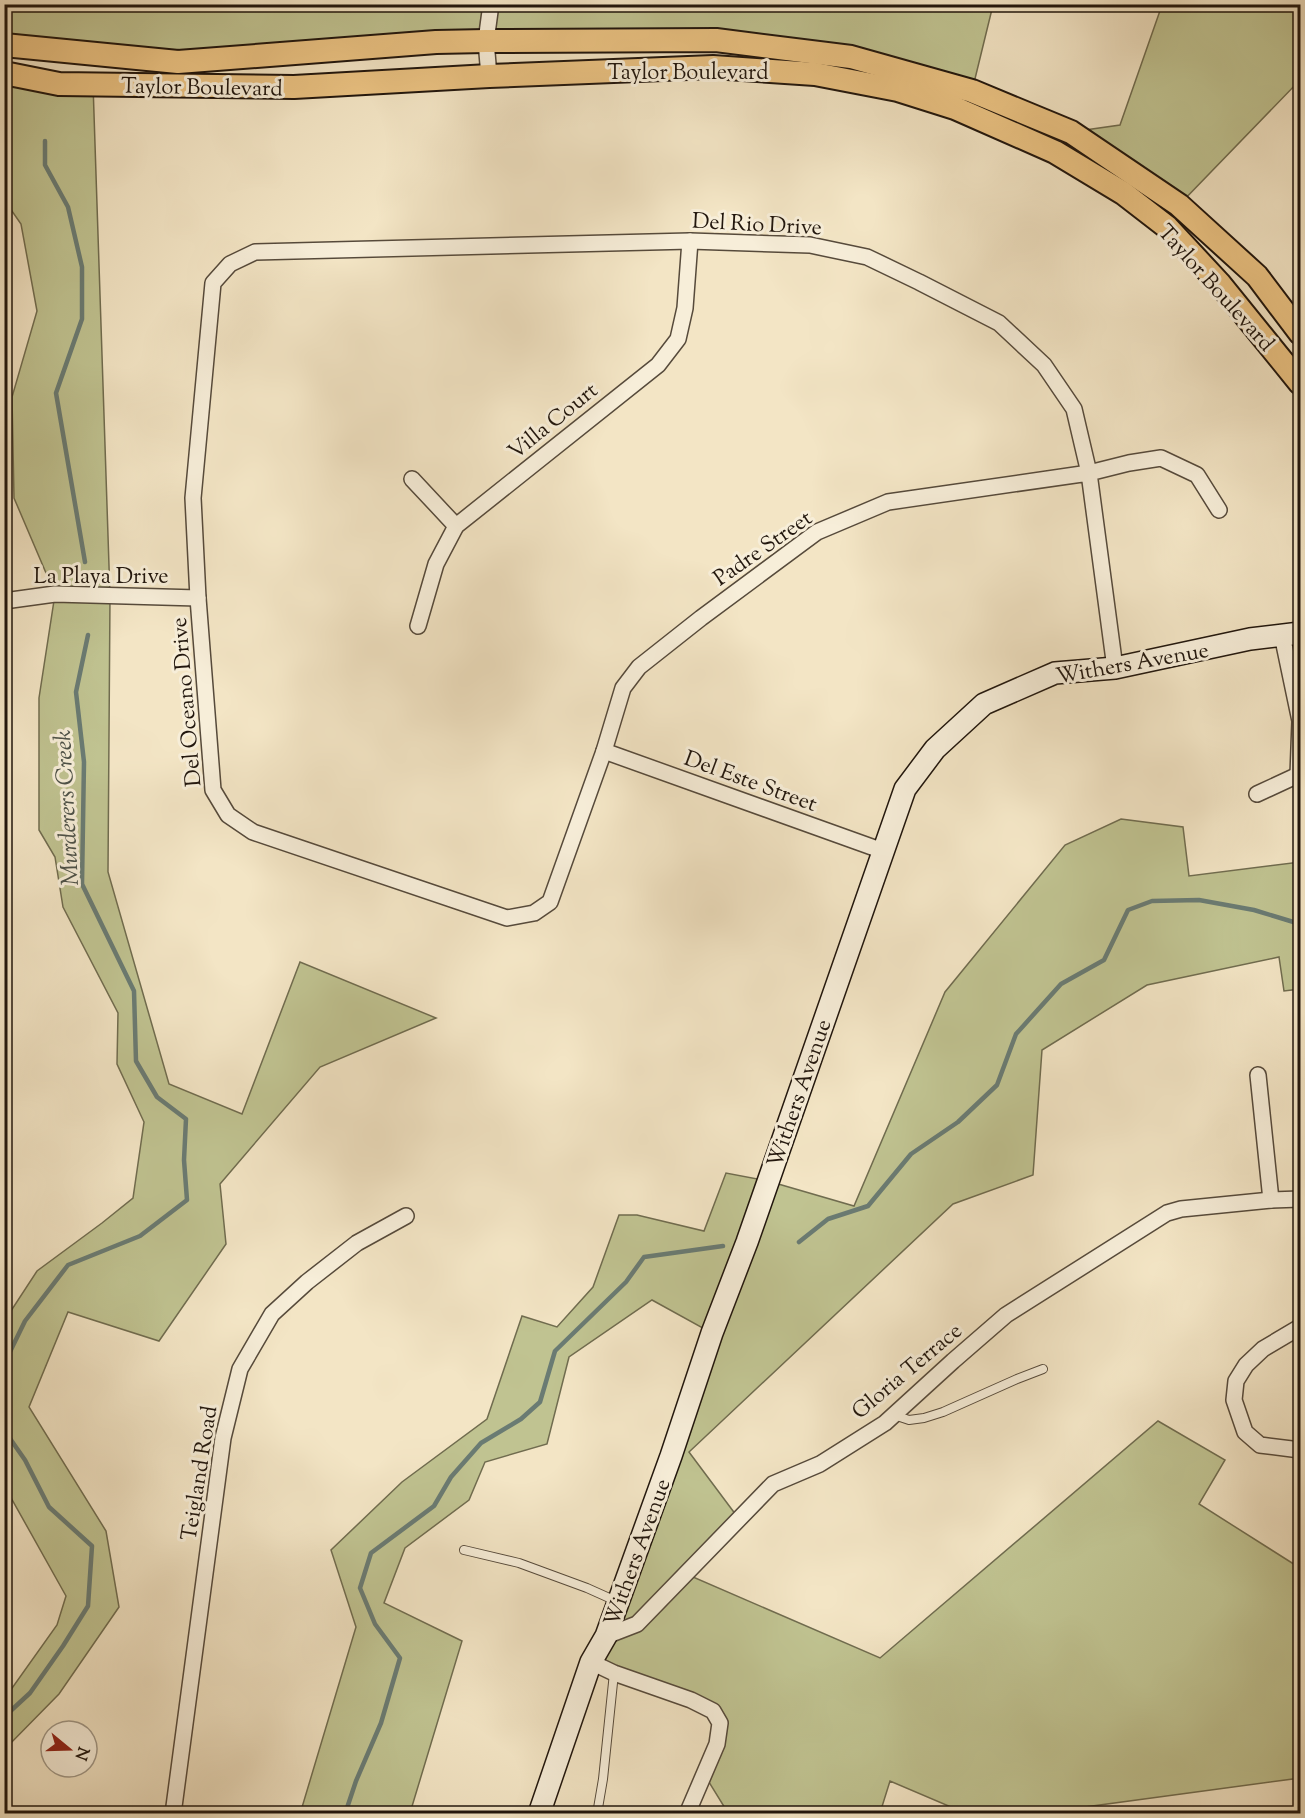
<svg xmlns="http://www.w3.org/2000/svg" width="1305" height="1818" viewBox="0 0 1305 1818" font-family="'Sorts Mill Goudy',serif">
<rect width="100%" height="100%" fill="#f3e5c5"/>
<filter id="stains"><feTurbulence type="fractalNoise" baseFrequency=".00333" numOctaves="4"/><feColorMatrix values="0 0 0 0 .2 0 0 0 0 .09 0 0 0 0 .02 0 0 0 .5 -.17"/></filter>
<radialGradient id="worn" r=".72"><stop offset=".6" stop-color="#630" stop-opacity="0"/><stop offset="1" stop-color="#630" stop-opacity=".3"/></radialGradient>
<g fill="#c0c391" stroke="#706c4f" stroke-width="1.5">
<path d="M461 4 490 11 491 4 993 5 972 91 716 40 178 62 5 45 4 5Z"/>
<path d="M1162 5H1300V80L1179 205 1071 132 1120 125Z"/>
<path d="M5 73 93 84 110 596 108 872 169 1084 242 1114 300 962 436 1018 320 1067 220 1184 226 1244 159 1341 68 1312 29 1407 106 1531 119 1607 59 1694 5 1749V1698L57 1625 66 1596 5 1487V1320L37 1271 102 1223 133 1198 144 1122 117 1064 118 1013 63 907 55 857 39 830V698L55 594 14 498 12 397 37 311 21 224 5 201Z"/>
<path d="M1121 819 1183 827 1189 876 1300 862V989L1284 991 1279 957 1147 985 1042 1050 1033 1175 953 1204 689 1452 739 1519 686 1574 880 1658 1158 1421 1225 1460 1199 1504 1300 1568V1778L1048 1812 1047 1814 965 1813 890 1781 880 1813H728L704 1774 717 1744 713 1711 591 1662 712 1333 652 1300 569 1357 547 1444 485 1462 469 1500 405 1548 384 1603 462 1641 410 1813 300 1814 356 1627 331 1550 402 1482 487 1419 522 1316 557 1327 593 1287 619 1215H637L704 1231 726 1173 768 1181 854 1206 945 992 1065 845Z"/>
</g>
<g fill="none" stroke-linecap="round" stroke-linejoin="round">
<g stroke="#6a7b73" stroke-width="4.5">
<path d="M45 141V165L68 207 82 267V319L56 393 85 562"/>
<path d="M799 1242 828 1219 868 1206 911 1154 958 1122 997 1085 1016 1034 1061 984 1104 960 1128 910 1152 901 1199 900 1254 910 1300 924"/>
<path d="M4 1364 25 1321 68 1265 140 1236 187 1200 184 1160 186 1119 157 1097 136 1061 134 991 82 884 84 762 76 692 88 635"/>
<path d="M4 1430 25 1460 49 1507 92 1546 88 1606 63 1646 30 1693 4 1717"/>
<path d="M345 1814 356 1781 381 1723 400 1658 375 1624 360 1588 371 1553 434 1506 451 1477 481 1443 521 1419 540 1402 555 1351 626 1282 644 1257 723 1246"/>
</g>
<g stroke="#564a3b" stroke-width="10">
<g id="lane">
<path d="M894 1415 909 1420 924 1418 943 1412 1017 1379 1043 1369"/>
<path d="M464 1550 519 1563 587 1588 616 1601"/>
<path d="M597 1814 603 1779 614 1673"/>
</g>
</g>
<g stroke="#564a3b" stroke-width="18">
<g id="street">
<path d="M489 76 486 41 491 4"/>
<path d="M412 479 456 526"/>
<path d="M4 601 55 594 198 598"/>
<path d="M418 626 436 564 456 526 658 365 678 339 685 308 690 241"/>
<path d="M1282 635 1300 721 1298 775"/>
<path d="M1115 668 1089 473 1074 409 1044 365 999 323 919 282 867 257 810 245 690 241 255 252 230 264 213 283 193 498 198 598 213 790 228 815 253 832 507 918 534 913 550 902 604 751 623 688 639 667 701 618 817 532 888 502 1089 473 1129 463 1161 458 1197 475 1219 510"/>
<path d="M604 751 883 851"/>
<path d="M1257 794 1298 775H1300"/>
<path d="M1258 1075 1271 1200"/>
<path d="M1300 1327 1263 1349 1246 1365 1236 1381 1234 1400 1245 1432 1260 1445 1300 1450"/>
<path d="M606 1636 637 1624 773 1484 820 1464 885 1423 953 1361 1006 1315 1167 1213 1181 1209 1271 1200 1300 1199"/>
<path d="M591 1662 614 1673 691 1700 713 1711 720 1723 717 1744 687 1814"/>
<path d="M173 1814 223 1438 240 1369 272 1314 307 1282 357 1243 406 1216"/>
</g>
</g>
<g stroke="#21160d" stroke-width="24">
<path id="secondary" d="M539 1814 591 1662 606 1636 671 1456 712 1333 747 1242 905 789 935 749 984 704 1055 673 1115 668 1250 639 1300 633"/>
</g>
<g stroke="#21160d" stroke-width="26">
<g id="primary">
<path d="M4 45 178 62 436 42 486 41 716 40 851 57 972 91 1071 132 1179 205 1257 276 1300 333"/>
<path d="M4 73 59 84 294 87 489 76 713 67 815 74 898 90 955 108 1055 152 1123 193 1167 227 1219 283 1300 383"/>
</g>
</g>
<use href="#lane" stroke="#f7eed9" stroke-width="8"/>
<use href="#street" stroke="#f7eed9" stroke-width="15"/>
<use href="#secondary" stroke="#f7eed9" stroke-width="21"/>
<use href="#primary" stroke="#eac282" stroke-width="22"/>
</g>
<g text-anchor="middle" stroke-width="6" stroke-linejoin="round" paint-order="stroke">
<g font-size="22" fill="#21160d" stroke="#f7eed9">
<text x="688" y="79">Taylor Boulevard</text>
<text transform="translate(202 86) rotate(1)" y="8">Taylor Boulevard</text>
<text transform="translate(757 223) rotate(3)" y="8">Del Rio Drive</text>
<text transform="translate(1217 287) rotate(48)" y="8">Taylor Boulevard</text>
<text transform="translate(552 420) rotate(-39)" y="8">Villa Court</text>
<text transform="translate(762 547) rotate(-35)" y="8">Padre Street</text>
<text x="101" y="583">La Playa Drive</text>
<text transform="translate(1132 662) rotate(-10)" y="8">Withers Avenue</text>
<text transform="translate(185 702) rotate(-95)" y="8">Del Oceano Drive</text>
<text transform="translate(751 780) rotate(20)" y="8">Del Este Street</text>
<text transform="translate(798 1093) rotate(-71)" y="8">Withers Avenue</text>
<text transform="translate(906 1370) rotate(-40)" y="8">Gloria Terrace</text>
<text transform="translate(198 1473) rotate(-81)" y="8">Teigland Road</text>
<text transform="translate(636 1552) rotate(-70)" y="8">Withers Avenue</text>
</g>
<g font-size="24" font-style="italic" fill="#4c5148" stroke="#f7eed9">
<text transform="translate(66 808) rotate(-93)" y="8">Murderers Creek</text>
</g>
</g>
<rect width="1305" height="1818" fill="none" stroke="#f3e5c5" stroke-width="24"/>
<rect x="6" y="6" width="1293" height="1806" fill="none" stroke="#21160d" stroke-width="3"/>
<rect x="12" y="12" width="1281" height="1794" fill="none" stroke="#21160d" stroke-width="1.5"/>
<g transform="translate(69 1749) rotate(109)"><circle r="28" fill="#f7eed9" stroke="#a19887" stroke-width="1.5"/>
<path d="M0-4.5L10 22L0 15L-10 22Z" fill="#8f2418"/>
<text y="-9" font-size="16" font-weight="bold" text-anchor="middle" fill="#21160d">N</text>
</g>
<rect width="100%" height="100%" filter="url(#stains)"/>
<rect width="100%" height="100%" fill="url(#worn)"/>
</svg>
